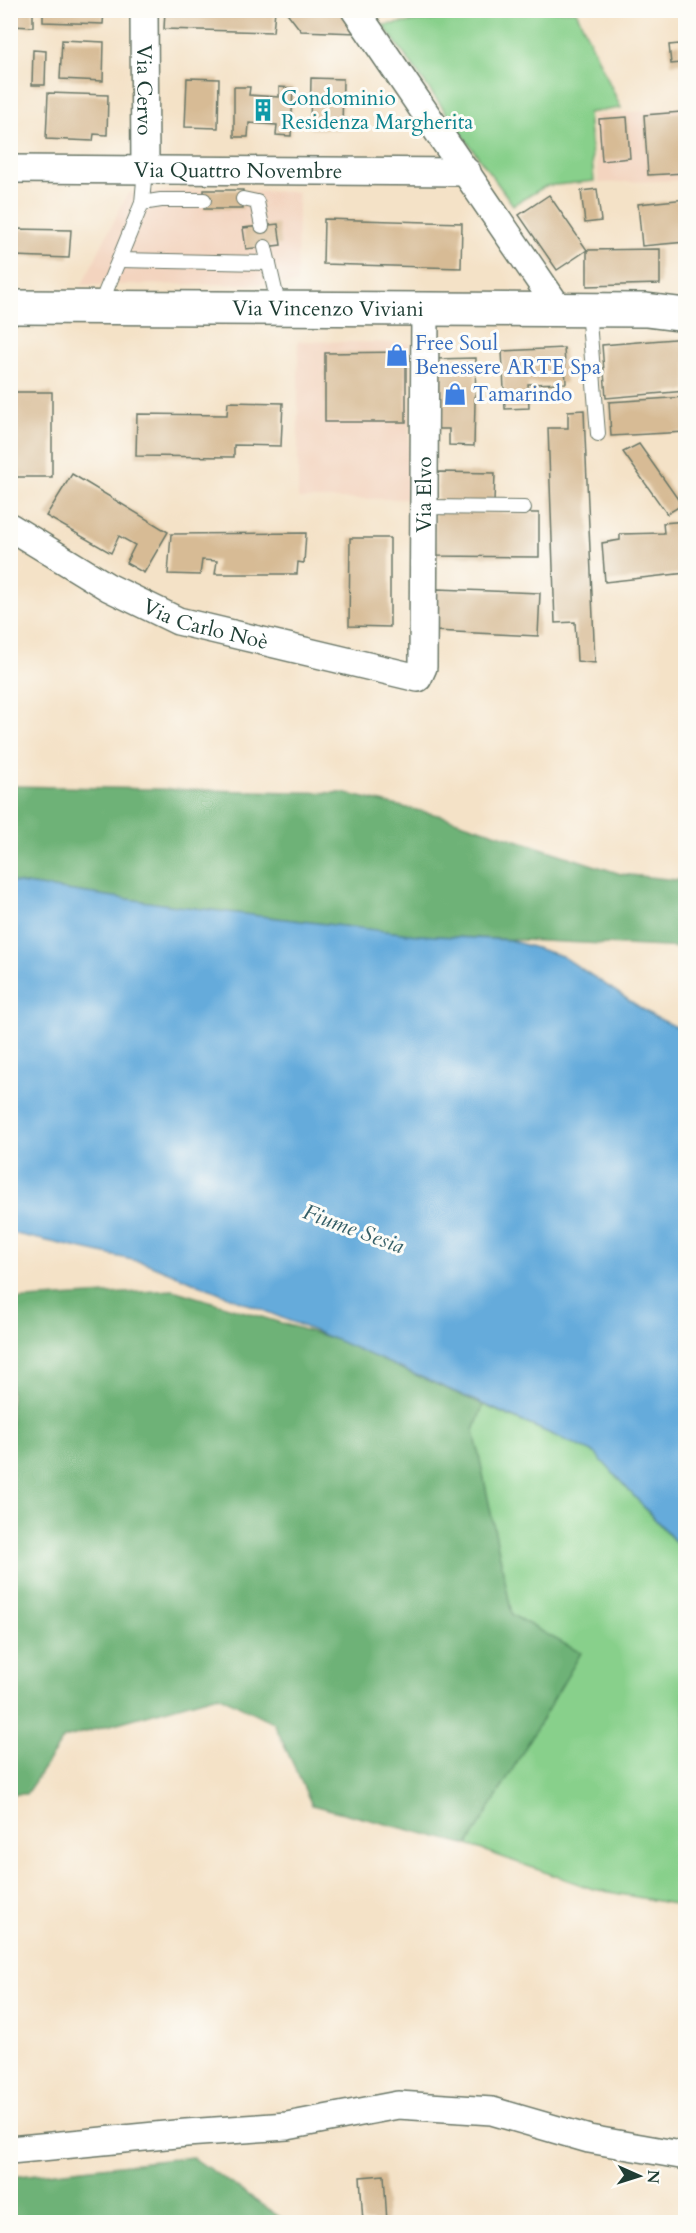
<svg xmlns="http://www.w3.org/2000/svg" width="696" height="2233" viewBox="0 0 696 2233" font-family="Cardo,serif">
<rect width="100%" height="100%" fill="#fdfcf7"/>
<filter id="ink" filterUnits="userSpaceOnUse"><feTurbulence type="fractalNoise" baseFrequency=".0167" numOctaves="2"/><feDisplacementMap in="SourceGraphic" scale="12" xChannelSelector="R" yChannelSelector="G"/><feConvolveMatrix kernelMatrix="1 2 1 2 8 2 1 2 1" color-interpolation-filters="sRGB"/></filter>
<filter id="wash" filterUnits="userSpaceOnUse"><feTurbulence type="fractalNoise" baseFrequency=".008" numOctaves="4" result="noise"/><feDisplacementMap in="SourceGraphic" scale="24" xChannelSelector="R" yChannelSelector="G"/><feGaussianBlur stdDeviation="1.35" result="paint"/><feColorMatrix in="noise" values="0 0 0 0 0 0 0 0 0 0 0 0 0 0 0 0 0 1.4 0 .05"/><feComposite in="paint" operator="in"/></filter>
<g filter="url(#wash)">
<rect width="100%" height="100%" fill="#f4e2c7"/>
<g fill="#f3d4bf">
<path d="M685 107V180L599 183 593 116Z"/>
<path d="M204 190 298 192 297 284 82 285 128 193Z"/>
<path d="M298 341 409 343V499H298Z"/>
</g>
<g fill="#88d08b" stroke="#548660" stroke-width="1.5">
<path d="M525 10 576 11 621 108 588 113 594 181 546 186 513 205 383 25Z"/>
<path d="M483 1405 595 1453 685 1553V1906L593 1889 468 1845 580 1653 512 1615 474 1431Z"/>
</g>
<g fill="#6eb277" stroke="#467856" stroke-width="1.5">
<path d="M11 786 343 793 442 816 621 874 685 881V948L417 935 169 905 11 882Z"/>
<path d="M173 1290 334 1339 483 1405 474 1431 512 1615 581 1653 468 1845 312 1805 274 1723 218 1695 64 1738 26 1794H11V1300Z"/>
<path d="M192 2157 287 2222H11V2177Z"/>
</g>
<path fill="#65abdb" stroke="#427488" stroke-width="1.5" d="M11 882 169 905 417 935 509 940 562 956 653 1016 685 1031V1552L595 1453 334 1339 146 1263 11 1233Z"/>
<g id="blocks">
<g fill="#d7bb95">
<path d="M10 10H33V27L10 26Z"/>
<path d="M43 10H104L103 24 43 22Z"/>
<path d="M165 10H275L273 32 164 29Z"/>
<path d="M285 10H341L357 33 301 31Z"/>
<path d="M375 10H389L380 17Z"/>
<path d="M62 40 104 42 103 81 60 79Z"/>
<path d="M679 44 681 63 671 64 669 45Z"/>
<path d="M33 50 46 51 45 85H32Z"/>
<path d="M686 66V84L681 75Z"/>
<path d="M187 78 219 79 218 128 185 127Z"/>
<path d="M311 78 343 79 342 130 310 129Z"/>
<path d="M234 87H250L249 95 279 97V87L293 88 291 136 276 135 277 125 249 123 248 137H234Z"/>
<path d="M48 93 108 95 107 135 94 134 93 141 46 139Z"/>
<path d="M681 112 685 173 648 175 644 115Z"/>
<path d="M627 117 630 158 602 161 599 119Z"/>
<path d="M597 189 601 221 585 223 581 191Z"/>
<rect x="204" y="190" width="39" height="19"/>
<path d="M549 195 587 250 557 270 519 215Z"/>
<path d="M686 199V242L642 246 638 204Z"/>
<path d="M324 219 462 223 461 268 323 264Z"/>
<path d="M278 224 281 245 246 249 243 228Z"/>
<path d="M15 229 71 230 69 258 14 256 13 265H10V233L15 234Z"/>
<path d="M660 249V284L587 286V250Z"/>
<path d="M686 338V391L606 398 602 345Z"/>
<path d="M564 348 566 383 528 384 529 408 505 409 502 351Z"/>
<path d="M406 352V422H325V353Z"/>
<path d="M476 358 474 446 449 445V429H434L435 359Z"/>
<rect x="10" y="392" width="42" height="85"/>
<path d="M686 397V432L611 436 609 402Z"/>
<path d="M228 402 283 403 281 446 234 445V457L136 456 137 414 227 415Z"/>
<path d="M584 410 585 436 595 663 577 661 575 622 555 623 548 428H568V411Z"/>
<path d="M639 444 682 505 667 514 623 452Z"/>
<path d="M438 472 495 473 494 503 438 502Z"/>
<path d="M72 474 168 532 144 573 126 563 135 545 119 536 111 553 46 516Z"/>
<path d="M435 512 539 513V557L435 556Z"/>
<path d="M686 521V573L605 582 602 543 620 540V534L664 533 663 523Z"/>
<path d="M306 533 304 563 298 562 297 574H215L217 561 202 560 200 575 168 574 171 534Z"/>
<path d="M350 538H390V627L349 626Z"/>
<path d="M437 589 540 593 538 636 435 631Z"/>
<path d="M384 2175 387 2222H363L360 2177Z"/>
</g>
</g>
</g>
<g filter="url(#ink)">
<use href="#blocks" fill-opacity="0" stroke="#6a7767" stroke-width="1.5"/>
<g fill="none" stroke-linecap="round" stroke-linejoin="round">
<g stroke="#6a7767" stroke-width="16">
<g id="service">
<path d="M243 199 257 202 262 226"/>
<path d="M142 203 145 169"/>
<path d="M265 247 279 308"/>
<path d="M119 260 269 263"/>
<path d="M99 308 142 203 161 200H204"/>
<path d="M588 309 598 434"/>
<path d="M424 507 524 508"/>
</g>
</g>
<g stroke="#6a7767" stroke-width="30">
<g id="minor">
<path id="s1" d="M144 10 145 169"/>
<path d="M355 10 559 309"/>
<path id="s2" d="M10 169 467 172"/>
<path id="s3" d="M10 527 108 587 178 621 418 678 423 667 425 309"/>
<path d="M10 2150 186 2133 287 2126 398 2105 492 2111 589 2139 686 2156"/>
</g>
</g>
<g stroke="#6a7767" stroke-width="36">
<g id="secondary">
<path id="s4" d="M10 307 646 310 686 315"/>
</g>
</g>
<use href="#service" stroke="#fff" stroke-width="14"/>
<use href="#minor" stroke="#fff" stroke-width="27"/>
<use href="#secondary" stroke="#fff" stroke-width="33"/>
</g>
</g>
<defs>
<g id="building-bare" transform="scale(1.8)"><path d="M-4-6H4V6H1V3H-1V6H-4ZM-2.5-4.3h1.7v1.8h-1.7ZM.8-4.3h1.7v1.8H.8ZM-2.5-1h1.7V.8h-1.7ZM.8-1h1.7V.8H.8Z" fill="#0f9aa8" stroke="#fdfcf7" stroke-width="2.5" paint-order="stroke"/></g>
<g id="shop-bare" transform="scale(1.8)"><path d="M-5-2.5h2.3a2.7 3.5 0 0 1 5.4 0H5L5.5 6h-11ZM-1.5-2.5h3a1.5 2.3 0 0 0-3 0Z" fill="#3f7fe0" stroke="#fdfcf7" stroke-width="2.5" paint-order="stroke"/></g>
</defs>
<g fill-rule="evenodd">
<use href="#building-bare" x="263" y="110"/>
<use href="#shop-bare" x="397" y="355"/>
<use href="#shop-bare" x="455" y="394"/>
</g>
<g text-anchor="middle" stroke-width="6" stroke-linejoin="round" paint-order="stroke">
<g font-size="21" fill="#1f3d34" stroke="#fdfcf7">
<text dy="7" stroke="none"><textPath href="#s1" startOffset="80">Via Cervo</textPath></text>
<text dy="7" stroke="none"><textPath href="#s2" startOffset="228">Via Quattro Novembre</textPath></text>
<text dy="7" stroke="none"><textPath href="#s4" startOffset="318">Via Vincenzo Viviani</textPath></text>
<text dy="7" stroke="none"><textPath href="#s3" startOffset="624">Via Elvo</textPath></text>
<text dy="7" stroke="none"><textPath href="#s3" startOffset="220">Via Carlo Noè</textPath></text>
</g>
<g font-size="21" fill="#0d838f" stroke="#fdfcf7" text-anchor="start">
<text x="281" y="105">Condominio<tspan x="281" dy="24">Residenza Margherita</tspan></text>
</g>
<g font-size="21" fill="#366cbe" stroke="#fdfcf7" text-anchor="start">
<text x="415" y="350">Free Soul<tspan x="415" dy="24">Benessere ARTE Spa</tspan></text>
<text x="473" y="401">Tamarindo</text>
</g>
<g font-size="22" font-style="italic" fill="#345e66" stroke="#fdfcf7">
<text transform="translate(354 1228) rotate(20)" y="8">Fiume Sesia</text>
</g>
</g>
<rect width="696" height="2233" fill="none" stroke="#fdfcf7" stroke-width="36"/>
<g transform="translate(639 2176) rotate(93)" stroke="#fdfcf7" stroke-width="4.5" paint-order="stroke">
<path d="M0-4.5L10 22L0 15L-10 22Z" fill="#1f3d34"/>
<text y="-9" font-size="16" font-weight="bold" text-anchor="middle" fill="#1f3d34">N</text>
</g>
</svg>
